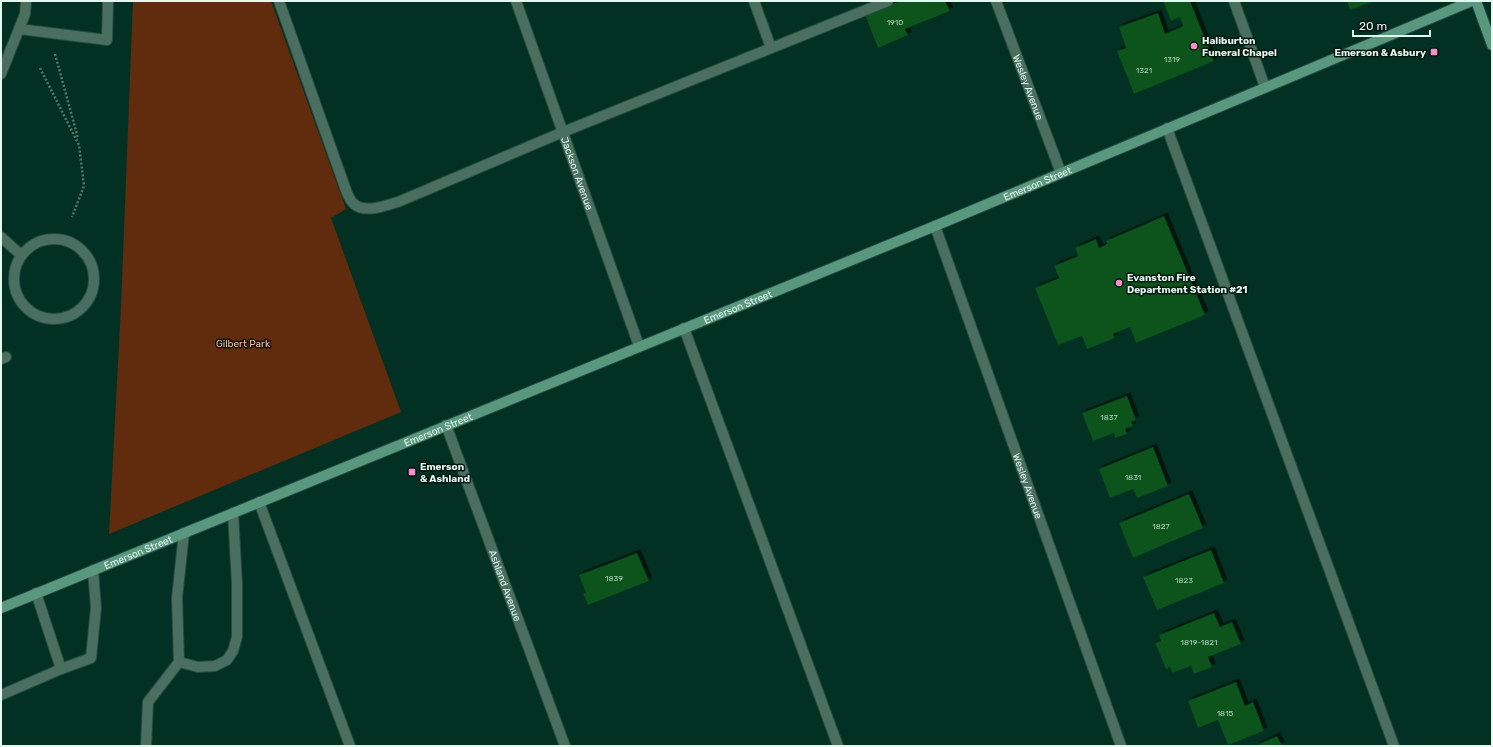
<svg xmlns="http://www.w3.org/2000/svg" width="1493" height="747" viewBox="0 0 1493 747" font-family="Rubik,sans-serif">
<defs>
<filter id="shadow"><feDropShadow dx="3.5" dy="-3.5" stdDeviation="0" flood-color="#0009"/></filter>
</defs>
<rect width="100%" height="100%" fill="#023123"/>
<path fill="#602c0d" d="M133 1H271L346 209 331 218 401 412 109 534 121 306Z"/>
<g fill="#07521d" filter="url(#shadow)">
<path d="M900 1H945L950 11 905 29 908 35 878 48 865 15Z"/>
<path d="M1163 1H1190L1214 61 1134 94 1117 51 1126 48 1119 27 1158 13 1165 34 1183 26 1180 17 1171 21Z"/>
<path d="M1347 1H1374L1350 10Z"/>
<path d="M1164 216 1205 315 1136 343 1130 327 1113 334 1115 338 1087 349 1082 336 1058 345 1035 288 1059 278 1054 266 1078 256 1075 248 1096 239 1099 248 1107 244 1106 241Z"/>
<path d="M1127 396 1136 420 1131 422 1133 426 1125 429 1127 434 1115 438 1114 433 1093 441 1082 413Z"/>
<path d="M1153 447 1168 486 1137 498 1133 489 1110 498 1099 469Z"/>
<path d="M1189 494 1203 528 1133 558 1119 523Z"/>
<path d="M1211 550 1224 583 1157 610 1143 577Z"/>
<path d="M637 553 649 581 588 605 583 594 586 593 579 575Z"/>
<path d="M1214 613 1220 627 1232 622 1241 644 1208 657 1212 667 1194 674 1191 666 1172 673 1170 667 1166 669 1155 643 1161 641 1159 635Z"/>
<path d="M1236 682 1245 706 1253 702 1264 731 1228 745 1218 720 1198 728 1188 701Z"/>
<path d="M1277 736 1282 746H1255Z"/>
</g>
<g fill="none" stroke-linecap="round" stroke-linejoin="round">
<g stroke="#224d40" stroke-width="12">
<g id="service">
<path d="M279 1 347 193C349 197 351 202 354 204 365 214 386 205 398 202L563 132 888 1"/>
<path d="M754 1 771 48"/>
<path d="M1234 1 1265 87"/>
<path d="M19 29 107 40 108 1"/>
<path d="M1167 128 1394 746"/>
<path d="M684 328 838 746"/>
<path d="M1 359 6 357"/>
<path d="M259 502 350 746"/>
<path d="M179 662 198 667 215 666 227 660 233 651 237 637V583L233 513"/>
<path d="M61 669 91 658 96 608 93 570"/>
<path d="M1 695 61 669 36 593"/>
<path d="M146 746 148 702 179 662 177 598 184 533"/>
</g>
</g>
<g stroke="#224d40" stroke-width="12">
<g id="minor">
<path id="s1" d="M516 1 639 346"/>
<path id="s2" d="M996 1 1061 173"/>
<path d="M1 74 25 14 26 1"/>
<path id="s3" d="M935 226 1121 746"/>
<path d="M1 237 21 255"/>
<circle cx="54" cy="279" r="40"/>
<path id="s4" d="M446 425 565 746"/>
</g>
</g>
<g stroke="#224d40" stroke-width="12">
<g id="secondary">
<path d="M1476 1 1492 45"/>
<path id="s5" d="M1 608 935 226 1472 1"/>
</g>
</g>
<g stroke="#52786b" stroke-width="2.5" stroke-dasharray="2 2" stroke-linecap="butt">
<path d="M55 54 78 138"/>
<path d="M40 68 79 145 84 186 72 217"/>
</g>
<use href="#service" stroke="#4a6f60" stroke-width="10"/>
<use href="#minor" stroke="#4a6f60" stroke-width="10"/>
<use href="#secondary" stroke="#5a977f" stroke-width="10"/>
</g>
<g fill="#f98fc8" stroke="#04150f" stroke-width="1.5">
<circle cx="1194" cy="46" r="4"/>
<rect x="1430" y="48" width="8" height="8" rx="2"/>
<circle cx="1119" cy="283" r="4"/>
<rect x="408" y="468" width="8" height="8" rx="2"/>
</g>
<g text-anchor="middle" stroke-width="3" stroke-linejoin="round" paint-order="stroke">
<g font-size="8" fill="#accfba">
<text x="895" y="25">1910</text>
<text x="1172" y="62">1319</text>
<text x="1144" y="73">1321</text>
<text x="1109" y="420">1837</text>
<text x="1133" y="480">1831</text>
<text x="1161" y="529">1827</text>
<text x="614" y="581">1839</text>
<text x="1184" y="583">1823</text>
<text x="1199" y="645">1819-1821</text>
<text x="1225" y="716">1815</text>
</g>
<g font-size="10" font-weight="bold" fill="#e3f9ef" stroke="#04150f" text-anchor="start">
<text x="1202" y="44">Haliburton<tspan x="1202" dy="12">Funeral Chapel</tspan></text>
<text x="1426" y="56" text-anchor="end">Emerson &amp; Asbury</text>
<text x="1127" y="281">Evanston Fire<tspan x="1127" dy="12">Department Station #21</tspan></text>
<text x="420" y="470">Emerson<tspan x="420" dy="12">&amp; Ashland</tspan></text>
</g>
<g font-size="10" fill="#e3f9ef" stroke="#04150f">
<text dy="4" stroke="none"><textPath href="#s2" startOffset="92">Wesley Avenue</textPath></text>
<text dy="4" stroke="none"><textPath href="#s1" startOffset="183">Jackson Avenue</textPath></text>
<text dy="4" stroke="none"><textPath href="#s5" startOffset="1120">Emerson Street</textPath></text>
<text dy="4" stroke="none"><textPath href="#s5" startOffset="796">Emerson Street</textPath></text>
<text dy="4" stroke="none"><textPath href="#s5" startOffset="472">Emerson Street</textPath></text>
<text dy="4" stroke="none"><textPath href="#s3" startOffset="276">Wesley Avenue</textPath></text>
<text dy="4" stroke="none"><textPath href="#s5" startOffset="148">Emerson Street</textPath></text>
<text dy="4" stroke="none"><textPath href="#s4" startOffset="171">Ashland Avenue</textPath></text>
</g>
<g font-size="10" fill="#fabc9e" stroke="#04150f">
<text x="243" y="347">Gilbert Park</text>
</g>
</g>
<rect width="1493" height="747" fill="none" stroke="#e3f9ef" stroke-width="4"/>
<path d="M1353 30v6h77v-6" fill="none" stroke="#e3f9ef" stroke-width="2"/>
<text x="1359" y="30" font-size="12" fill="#e3f9ef" stroke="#04150f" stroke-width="3" paint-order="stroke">20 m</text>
</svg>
